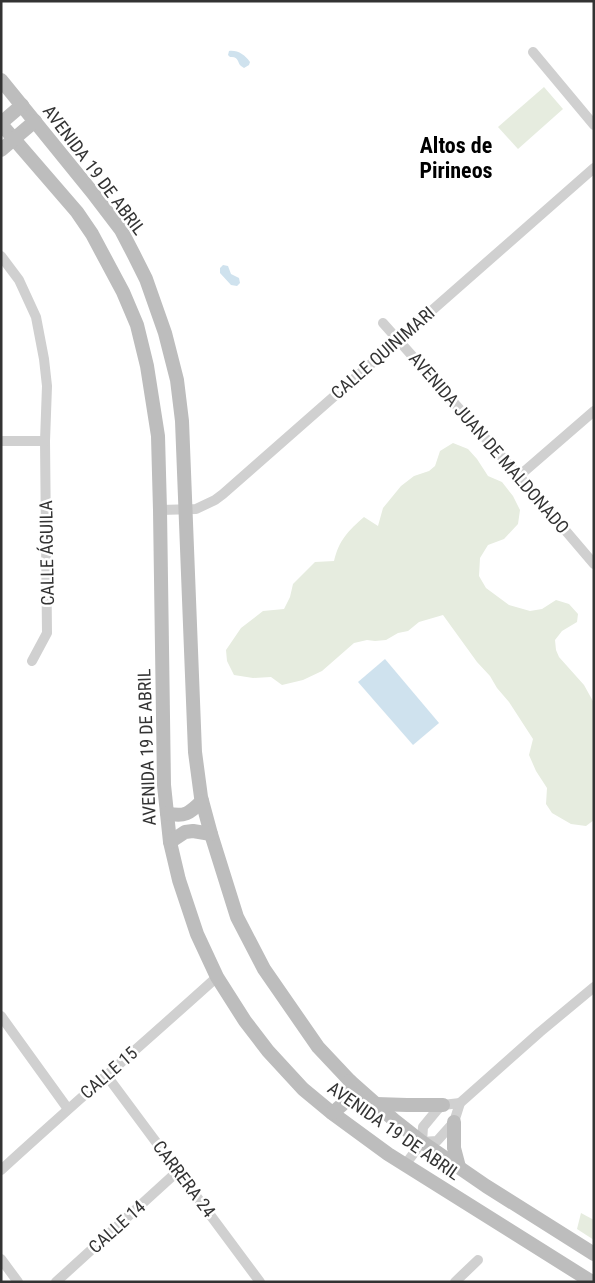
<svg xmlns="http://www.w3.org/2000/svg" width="595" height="1283" viewBox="0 0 595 1283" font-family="'Roboto Condensed',sans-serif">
<rect width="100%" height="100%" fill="#fff"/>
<g fill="#e6ecdf">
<path d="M544 87 563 109 518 149 498 127Z"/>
<path d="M453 443 468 449 477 459 488 476 502 482 513 496 520 510 518 524 504 539 488 545 480 558 479 576 486 588 509 605 530 611 542 609 556 600 569 604 578 614 577 622 562 631 555 640 556 650 559 657 584 685 594 703V820L586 826 571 824 552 813 546 804 547 788 536 771 529 755 533 739 509 702 497 688 490 676 477 662 443 615 419 622 408 631 398 633 386 640 375 641 367 640 354 643 322 671 303 680 282 685 271 677 253 678 234 675 227 661 226 650 241 628 263 611 284 609 290 597 293 584 315 562 334 561C339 540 348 531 364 517L378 526 383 508 401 486 414 476 429 471 435 466 440 451Z"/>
<path d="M581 1213 594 1220V1240L577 1229Z"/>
</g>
<g fill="#cfe2ee">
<path d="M229 51C238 50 245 55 250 62L249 65 244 68 241 66C237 62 239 56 230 57L228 55Z"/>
<path d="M223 265 228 266 231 274 239 278 240 283 237 286 231 285 220 273V268Z"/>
<path d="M385 659 439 723 413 745 358 682Z"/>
</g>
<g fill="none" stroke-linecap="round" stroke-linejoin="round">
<g stroke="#d0d0d0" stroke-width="10">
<path d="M533 52 594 125"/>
<path d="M1 256 19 280 36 317 44 359 47 386 45 441 47 633 32 661"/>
<path d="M383 323 519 476 594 564"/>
<path d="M1 441H45"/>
<path d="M519 476 594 411"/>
<path d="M160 510 196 509 215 500 223 494 594 168"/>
<path d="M1 1016 68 1109"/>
<path d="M107 1076 260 1282"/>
<path d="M422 1142 437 1141 454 1122 460 1103 540 1032 594 987"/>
<path d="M405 1165 422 1142 423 1127 437 1110 443 1105 460 1103"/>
<path d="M1 1170C72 1105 145 1042 217 977"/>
<path d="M1 1259 18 1282"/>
<path d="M56 1282 178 1171"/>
<path d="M455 1282 478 1260"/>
</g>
<g stroke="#bdbdbd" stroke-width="14">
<path d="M1 80 92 192 121 230 134 255 146 279 165 333 177 380 182 421 195 752 201 797 211 834 237 917 264 969 318 1047 350 1081 394 1120 422 1142 486 1186 594 1254"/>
<path d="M1 123 22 105"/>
<path d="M1 124 77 212 92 234 123 292 137 325 147 366 158 436 160 510 164 785 170 842 179 880 197 934 217 977 245 1021 268 1051 303 1089 332 1113 388 1154 592 1282"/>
<path d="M1 150 35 121"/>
<path d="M167 813C184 818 190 813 202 801"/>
<path d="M170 842 185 832 193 831 211 834"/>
<path d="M376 1104 407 1105H443"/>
<path d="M332 1113C347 1101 349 1102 350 1081"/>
<path d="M454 1122V1148L459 1167"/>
</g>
</g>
<g text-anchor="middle" stroke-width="5" stroke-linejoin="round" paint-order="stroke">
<g font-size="18" fill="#333" stroke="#fff">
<text transform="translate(94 170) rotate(53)" y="6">AVENIDA 19 DE ABRIL</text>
<text transform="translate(383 353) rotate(-41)" y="6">CALLE QUINIMARI</text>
<text transform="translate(489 443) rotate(49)" y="6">AVENIDA JUAN DE MALDONADO</text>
<text transform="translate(47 553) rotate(-91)" y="6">CALLE ÁGUILA</text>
<text transform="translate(147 747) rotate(-92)" y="6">AVENIDA 19 DE ABRIL</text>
<text transform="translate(109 1073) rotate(-41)" y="6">CALLE 15</text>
<text transform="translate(394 1131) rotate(35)" y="6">AVENIDA 19 DE ABRIL</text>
<text transform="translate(184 1179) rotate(53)" y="6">CARRERA 24</text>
<text transform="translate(117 1227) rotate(-42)" y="6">CALLE 14</text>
</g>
<g font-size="22" font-weight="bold" fill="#000" stroke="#fff">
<text x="456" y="153">Altos de<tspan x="456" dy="25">Pirineos</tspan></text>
</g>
</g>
<rect width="595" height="1283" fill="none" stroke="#333333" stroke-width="5"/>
</svg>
